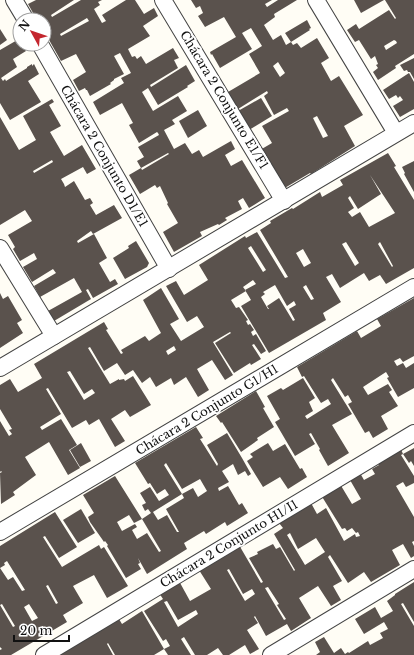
<svg xmlns="http://www.w3.org/2000/svg" width="414" height="655" viewBox="0 0 414 655" font-family="'Libre Baskerville',serif">
<rect width="100%" height="100%" fill="#fffdf5"/>
<g fill="#5a524d" fill-rule="evenodd">
<path d="M36 0H74L51 15 52 17 81 0H102L98 2 100 5 94 9 102 23 106 21 102 15 126 0H135L144 14 154 8 158 16 143 26 150 36 128 49 132 57 135 56 137 59 141 56 146 64 173 48 179 58 174 60 178 68 150 85 151 87 186 65 195 81 187 86 188 87 158 105 148 88 142 92 153 111 178 96 187 111 172 120 175 124 164 130 174 149 185 143 192 154 199 150 203 157 231 141 235 149 225 155 231 166 242 160 265 198 249 208 243 198 238 201 242 209 225 218 227 220 219 225 218 224 200 232 202 236 174 252 163 232 178 223 167 204 168 203 160 186 157 188 155 185 140 194 129 175 141 168 142 170 169 154 168 153 141 168 137 161 144 157 138 147 159 135 158 133 157 132 139 143 129 125 133 123 122 103 100 115 93 102 124 83 121 78 131 73 120 53 114 56 124 74 114 79V80L110 83 111 84 90 96 87 90H86L85 88 79 91 73 80 86 72 76 54 61 61 44 31V20H37L28 4ZM87 18 89 21 61 36 60 34Z"/>
<path d="M191 0H272L265 4 267 7 278 0H297L274 14 275 17 264 25 273 40 281 35 286 45 291 42 293 45 297 43 301 48 317 38 329 58 321 63 331 81 339 76 363 115 344 126 355 146 311 174 310 173 283 189 260 150 272 143 262 126 289 111 287 108 274 115 264 96 268 93 267 91 238 109 228 92 260 73 249 54 262 46 251 28 242 33 252 49 220 68 212 54 211 55 210 52 236 37 224 17 205 27 198 16 203 13 200 6 196 8ZM278 62 285 73 280 77 273 66ZM317 116 328 136 323 138 313 118Z"/>
<path d="M354 0H384L361 13Z"/>
<path d="M385 0H414V54L395 66 396 68 378 80 373 72 378 68 376 65 378 64 375 56 371 59 359 40 355 42 347 30 356 24 359 29 389 10 395 19 396 18ZM394 40 396 41 397 43 386 50 384 46Z"/>
<path d="M307 20 311 28 309 29 310 30 291 42 285 33Z"/>
<path d="M0 29 7 40 0 45Z"/>
<path d="M19 39 20 44H22L26 51 13 59 17 67 1 78 3 81 5 79 6 81 27 68V67L32 64V66L34 64 39 74 28 81 41 102 10 120 0 103V50Z"/>
<path d="M414 58V79L410 72H408L407 70 404 71 400 65Z"/>
<path d="M409 73 414 82V109L400 117 393 106 403 100 400 96 398 98 396 95 389 99 383 90Z"/>
<path d="M261 98 272 116 249 130 238 111Z"/>
<path d="M52 99 54 102 49 105 61 126 50 132 64 156 82 145 96 169 87 174 83 167 61 179 64 184 65 187 74 181 85 200 90 198 93 203 90 205 96 215 114 205 122 218 93 234 91 231 77 241 78 243 94 234 107 258 99 263 110 282 115 279 118 284 93 298 88 289 86 290 91 299 54 321 48 311 82 292 74 278 40 297 34 286 56 273 53 269 32 282 23 267 37 259 34 253 20 261 13 249 15 247 8 235 32 221 25 210 0 225V117L19 150 36 140 23 116ZM52 160 53 162 34 173 33 171Z"/>
<path d="M198 110 207 126 188 138 179 121Z"/>
<path d="M388 153 396 166 394 167 414 200V268L386 284 380 275 369 281 364 273 340 288 332 274 326 277 341 302 323 313 326 320 269 353 241 306 251 300 245 290 256 284 253 280 243 287 246 291 231 300 236 308 239 307 248 320 246 321 248 325 250 324 254 330 251 332 253 336 256 334 266 351 261 354 254 344 252 345 261 359 251 365 250 363 234 373 215 343 231 333 230 332 213 342 233 375 225 380 212 360 197 369 209 390 198 397 186 377 174 385 171 378 156 387 150 377 142 383 133 370 125 375 117 363 104 371 90 347 88 348 110 384 119 379V380L124 379 125 381 133 376 151 405 130 417 125 410 111 419 125 441 115 447 99 419 89 425 86 420 72 428 48 388 46 389 61 414 40 427 42 430 61 419 77 445 69 450 80 468 68 475 49 442 25 457 36 475 13 492 15 495 1 504 0 473 2 472 1 471 0 472V421L9 436 12 434 9 430 12 429 0 409V385L10 379 18 392 42 378 34 364 104 322 108 329 106 330 121 354 123 353 121 350 145 336 149 341 161 333 143 300 161 288 179 319 170 324 181 341 204 327 197 316 187 322 166 286 176 281 184 295 208 280 199 265 245 236 246 238 257 232 285 278 288 277 260 230 271 223 270 221 292 208 293 209 320 192 322 197 343 185 340 180ZM370 175 395 213 369 227 360 212 352 217 348 212 354 208 348 198 350 196 358 209 381 194ZM346 242 359 263 355 266 342 244ZM380 242 393 266 392 267 378 244ZM251 246 266 270 263 272 248 248ZM303 249 311 263 304 267 296 253ZM275 285 287 306 294 301 296 305 289 309 295 320 293 321 279 298 267 306 269 309H268L261 297 265 294 263 292ZM306 285 314 299 311 300 303 287ZM174 346 176 350 168 355 166 351ZM70 371 84 394 92 389 95 393 84 400 67 372Z"/>
<path d="M414 161V192L404 174 405 173 402 167Z"/>
<path d="M136 241 149 263 147 267 125 279 113 258 129 248 128 246Z"/>
<path d="M0 293 3 299 8 296 22 320 17 323 23 333 0 348Z"/>
<path d="M414 298V356L403 362 400 358 394 361 397 366 403 363 406 368 414 363V388L398 397 387 378 389 377 386 372 363 387 368 395 388 384 392 390 389 392 398 406 381 416 388 429 373 438 369 431 365 433 348 404 352 402 348 395 345 397 333 378 331 380 352 414 332 425 349 453 328 466 319 450 320 449 311 433 309 434 315 444 295 456 275 422 280 419 267 396 281 388 283 390 303 378 315 398 309 402 313 411 305 416 307 419 331 404 328 399 321 403 304 376 302 377 297 367 357 331 361 338 381 326 377 319Z"/>
<path d="M256 391 265 407 263 408 274 427 257 438 258 440 241 452 222 422 221 423 216 416Z"/>
<path d="M196 427 203 438 200 439 217 466 218 464 207 445 227 433 242 458 251 474 248 476 245 471 238 475 233 464 222 471 229 482 218 488 219 491 228 486 239 505 242 503 248 513 227 526 225 522 206 534 204 531 184 543 187 549 147 574 138 558 140 563 138 564 141 569 126 578 107 546 108 545 105 541 104 542 102 539 90 522 88 517 94 513 83 495 115 476 142 519 151 513 148 509 145 511 142 505 146 503 140 493 150 487 159 501 169 495 165 489 157 494 150 483 148 484 135 463ZM166 463 182 489 200 479 207 491 198 497 193 488 182 494 164 465ZM182 494 184 498 166 509 179 532H177L167 515 158 520 153 512ZM129 515 134 523 142 519 161 551 159 552 147 533 137 539 132 530 137 527 135 524 122 531 117 522Z"/>
<path d="M81 443 91 461 80 467 70 450Z"/>
<path d="M268 443 273 451 285 444 300 469 302 468 307 477 288 489 280 477 263 487 247 461 253 457 250 454Z"/>
<path d="M400 447 403 454 401 455 414 476V483L406 487 403 482 396 486 414 517V541L412 542 414 546V556L411 558 403 544 392 550 400 565 371 582 364 572 348 583 330 555 328 557 342 581 333 586 341 600 331 606 318 586 299 598 311 618 291 631 287 624 266 636 255 616 254 617 258 623 247 630 259 649 250 654 245 645 229 655H223L218 648 207 655H195L184 637 181 639 191 655H168L164 649 170 646 166 639 163 641 144 611 163 599 159 593 179 581 190 601 211 589 199 570 239 545 261 583 263 582 249 558 258 554 257 552 273 544 276 549 280 547 294 571 295 570 274 534 283 528 279 523 311 503 317 514 326 508 344 541 355 534 356 537 360 536 358 532 356 533 352 528 347 531 345 528 342 529 321 495 340 484 352 504 361 499 350 480 360 473 364 480 375 474 372 469 379 465 378 463ZM290 533 298 549 316 538 325 552 305 565 287 535ZM229 569 243 594 252 589 255 594 245 601 227 570ZM268 587 279 604 277 605 286 619 284 620 265 588ZM167 601 178 620 196 610 198 614 178 627 164 602Z"/>
<path d="M414 448V466L411 461 409 463 403 454Z"/>
<path d="M81 509 95 533 78 543 63 520Z"/>
<path d="M55 512 77 547 59 558 45 536 43 537 62 567 99 545 101 549 104 547 128 586 107 598 94 575 73 586 83 603 63 615 67 622 11 655H0V650L2 649 0 647V546ZM7 561 25 590 22 591 13 577 8 580 0 568 5 565 4 563ZM48 585 58 603 56 604 46 586ZM2 604 12 621 15 626 13 627 0 605ZM29 604 38 618 32 621 24 607Z"/>
<path d="M414 582V622L403 603 401 604 414 626V655H316L320 652 315 642 324 637 334 653 341 648 345 654 348 652 349 653 368 641 370 645 383 638 380 633 388 629 384 622 364 634 355 619 375 607 381 618 393 611 387 601 395 595V594Z"/>
<path d="M142 611 164 649 154 655H115L108 643 107 644 113 655H59L119 619 122 624Z"/>
</g>
<g fill="none" stroke-linecap="round" stroke-linejoin="round">
<g stroke="#444" stroke-width="18">
<g id="street">
<path d="M14 0 26 20"/>
<path d="M163 0 284 201"/>
<path d="M316 0 396 133"/>
<path d="M40 44 169 269"/>
<path d="M0 248 54 336"/>
<path d="M0 368 414 123"/>
<path d="M0 532 414 287"/>
<path d="M44 655 414 433"/>
<path d="M271 655 414 569"/>
</g>
</g>
<use href="#street" stroke="#fff" stroke-width="16"/>
</g>
<g text-anchor="middle" stroke-width="4" stroke-linejoin="round" paint-order="stroke">
<g font-size="12" fill="#111" stroke="#fff">
<text transform="translate(224 100) rotate(59)" y="4">Chácara 2 Conjunto E1/F1</text>
<text transform="translate(104 156) rotate(60)" y="4">Chácara 2 Conjunto D1/E1</text>
<text transform="translate(207 410) rotate(-31)" y="4">Chácara 2 Conjunto G1/H1</text>
<text transform="translate(229 544) rotate(-31)" y="4">Chácara 2 Conjunto H1/I1</text>
</g>
</g>
<g transform="translate(32 32) rotate(310)"><circle r="19" fill="#ffffff" stroke="#a0a0a0"/>
<path d="M0-3L7 15L0 10L-7 15Z" fill="#c4262e"/>
<text y="-6" font-size="11" font-weight="bold" text-anchor="middle" fill="#111111">N</text>
</g>
<path d="M14 635v6h55v-6" fill="none" stroke="#111111" stroke-width="2"/>
<text x="20" y="635" font-size="12" fill="#111111" stroke="#ffffff" stroke-width="3" paint-order="stroke">20 m</text>
</svg>
